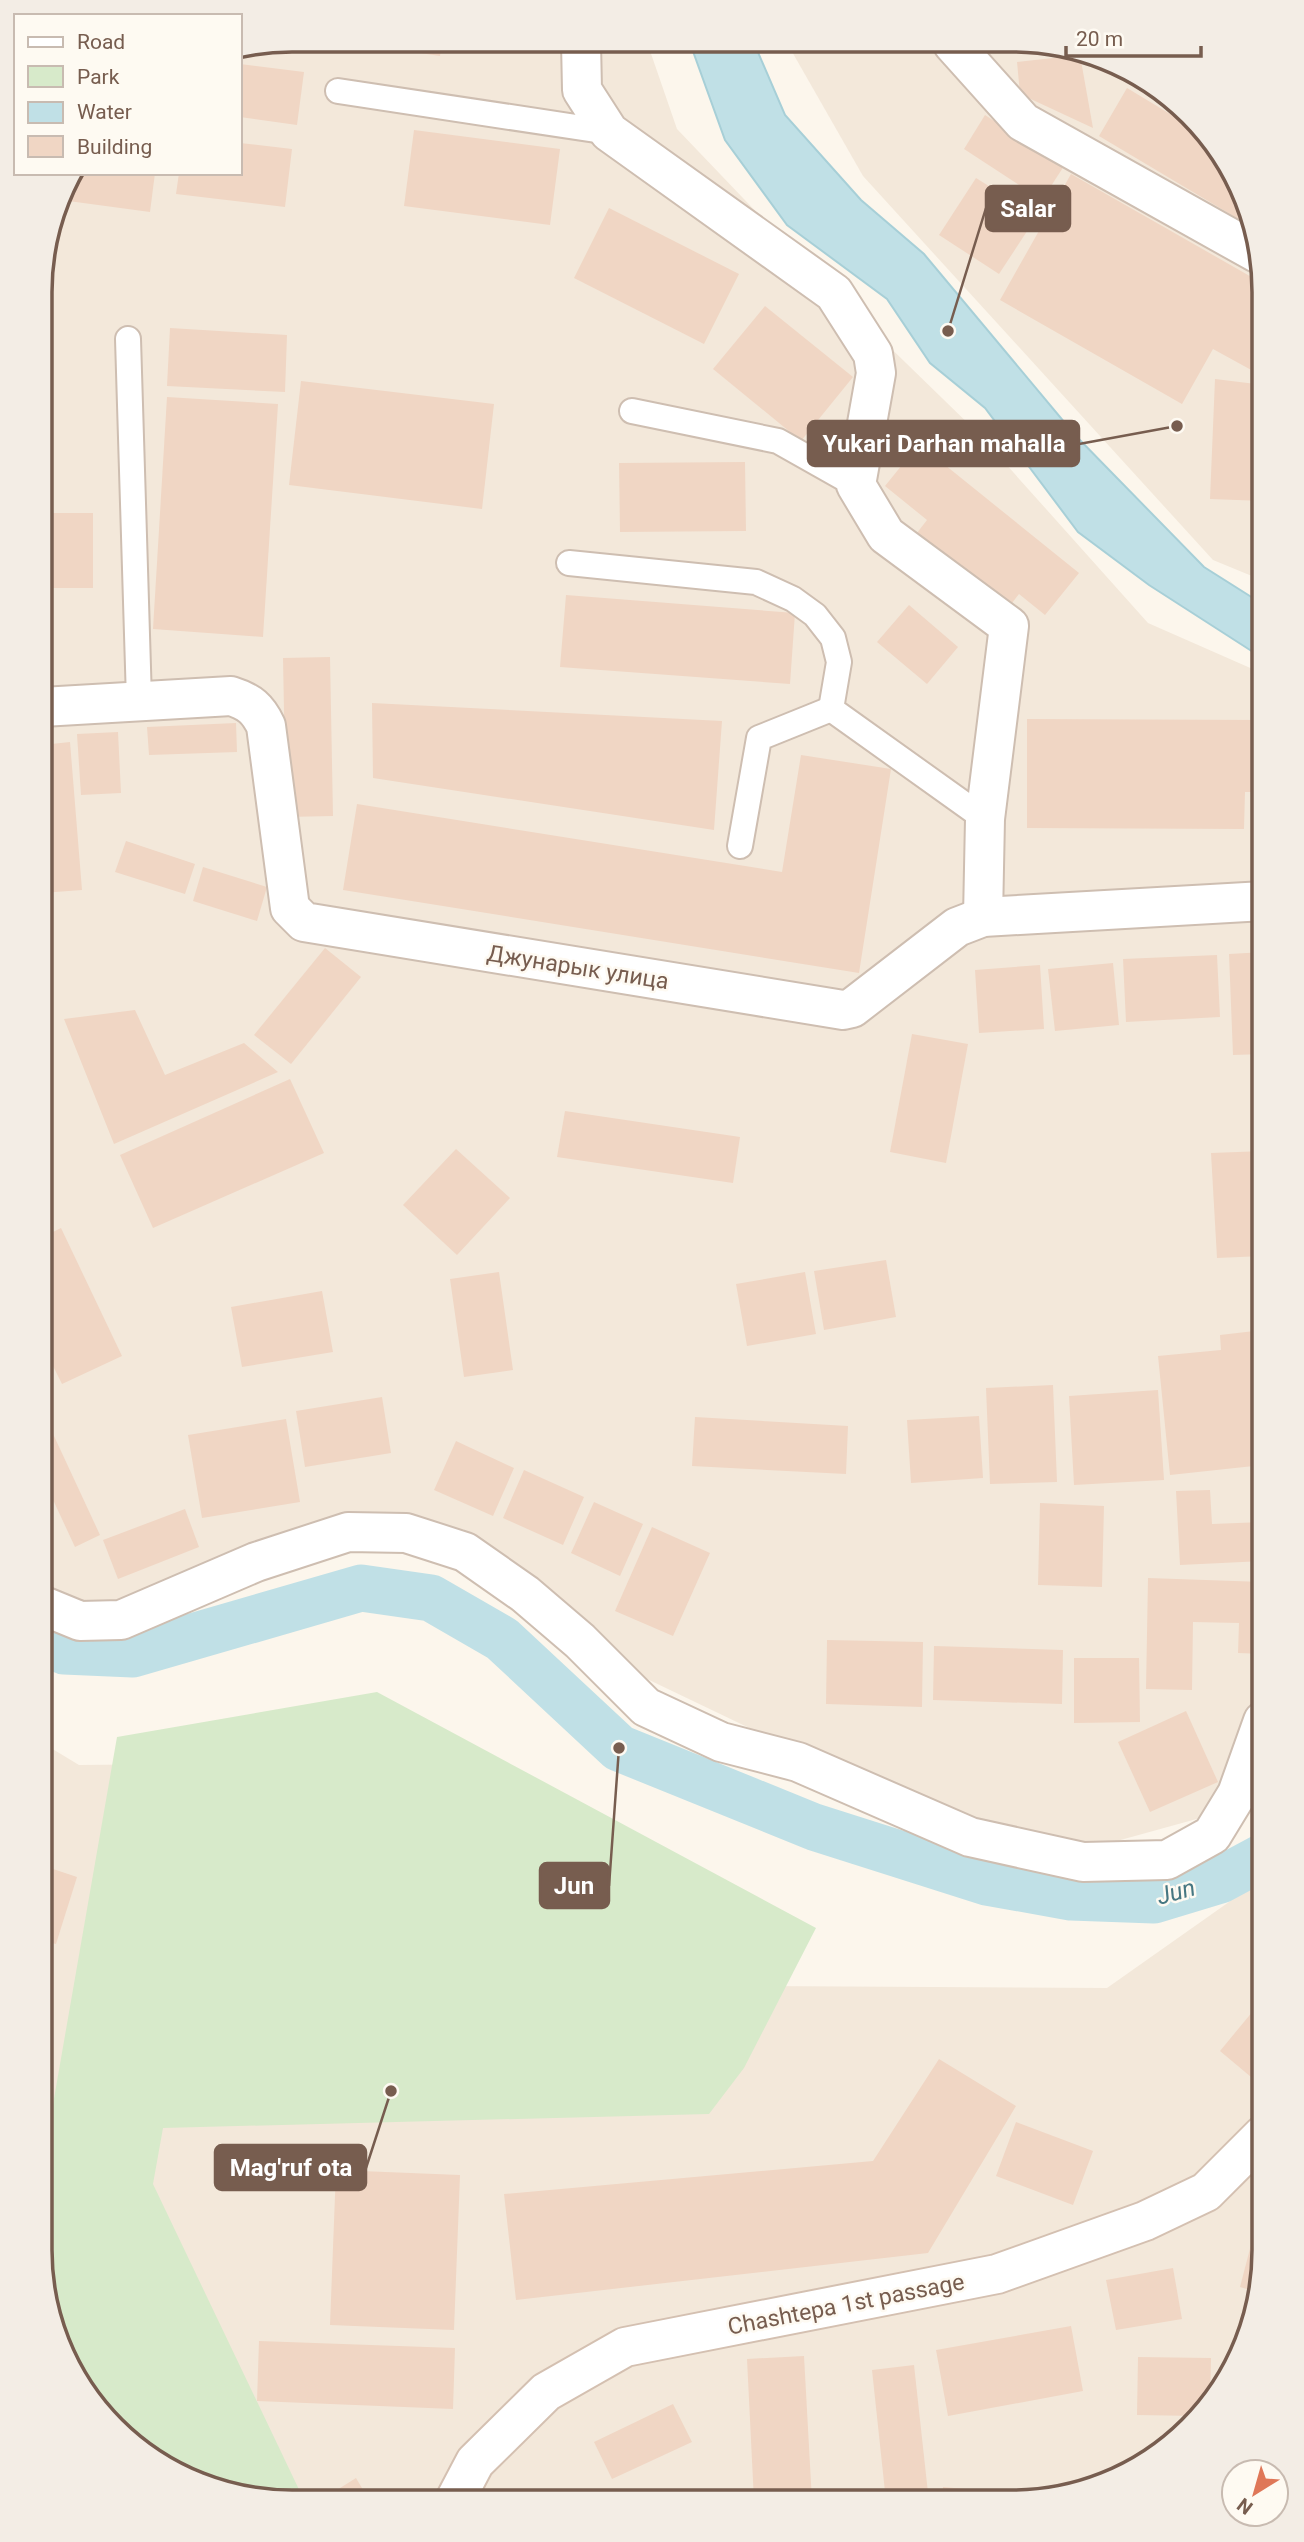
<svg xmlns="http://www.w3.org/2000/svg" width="1304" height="2542" viewBox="0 0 1304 2542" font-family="Roboto,sans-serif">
<rect width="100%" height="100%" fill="#fcf6ec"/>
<g fill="#f3e8da">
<path d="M292 40 647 42 677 129 834 293 979 434 1148 623 1264 674 1263 1706 1211 1815 1088 1849 940 1812 781 1743 645 1678 463 1529 342 1519 95 1611 41 1590 42 260 66 180 72 173H240V51Z"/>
<path d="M787 43 1060 45 1178 103 1250 212 1264 292V581L1213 560 863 176Z"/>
<path d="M41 1742 79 1765 180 1764 753 1986 1107 1988 1263 1878V2267L1245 2346 1211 2403 1152 2459 1092 2488 1012 2502 259 2500 181 2476 126 2439 54 2330 40 2250Z"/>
</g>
<path fill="#d7eaca" d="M377 1692 816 1928 744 2068 709 2114 163 2128 153 2184 304 2500H259L181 2476 126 2439 54 2330 40 2250V2179L117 1737Z"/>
<path fill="#c0e0e6" stroke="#a7cfd7" stroke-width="2" d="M690 43H754L785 115 861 200 924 254 1075 435 1204 567 1264 605V659L1149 585 1078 532 985 408 930 363 887 299 787 225 725 140Z"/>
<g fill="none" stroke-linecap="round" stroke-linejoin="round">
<path stroke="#c0e0e6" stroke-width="47" d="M41 1638 64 1651 133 1654 361 1588 431 1598 502 1639 619 1748 814 1827 987 1882 1071 1897 1154 1900 1220 1880 1263 1857"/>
</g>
<g fill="#f0d6c4">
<path d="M340 41H442L440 56Z"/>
<path d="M1014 45H1055L1056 47 1015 52Z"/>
<path d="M1080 55 1093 128 1020 94 1017 62Z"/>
<path d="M240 64 304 72 297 125 240 117Z"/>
<path d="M1127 88 1195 129 1247 207 1240 220 1099 136Z"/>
<path d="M985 115 1064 166 1042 200 964 149Z"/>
<path d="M414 130 560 149 550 225 404 206Z"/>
<path d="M240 143 292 149 285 207 176 194 179 173H240Z"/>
<path d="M72 173H155L150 212 61 200Z"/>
<path d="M1071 174 1262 283 1264 377 1213 349 1182 404 1000 300Z"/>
<path d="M976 178 1037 216 999 274 939 235Z"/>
<path d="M609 208 739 274 704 344 574 278Z"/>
<path d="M765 306 853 377 801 441 713 369Z"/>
<path d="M170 328 287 335 285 392 167 386Z"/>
<path d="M1215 379 1264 385V501L1210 499Z"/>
<path d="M301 381 494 404 482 509 289 485Z"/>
<path d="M167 397 278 404 263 637 153 629Z"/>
<path d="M919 444 1079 573 1045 615 1019 594 1005 612 913 538 927 520 885 486Z"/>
<path d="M745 462 746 531 620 532 619 463Z"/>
<rect x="42" y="513" width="51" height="75"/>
<path d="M566 595 795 613 790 684 560 667Z"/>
<path d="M909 605 958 647 927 684 877 642Z"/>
<path d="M330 657 333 816 286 817 283 658Z"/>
<path d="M372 703 722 721 714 830 373 778Z"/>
<path d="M1027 719 1264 720V792H1245L1244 829 1027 828Z"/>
<path d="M236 723 237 752 149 755 147 727Z"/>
<path d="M118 732 121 793 81 795 77 734Z"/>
<path d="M70 742 82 890 42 893V745Z"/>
<path d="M801 755 891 769 859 973 343 890 357 804 782 872Z"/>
<path d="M126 841 195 864 185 894 115 872Z"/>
<path d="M203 867 267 887 257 921 193 901Z"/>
<path d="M325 948 361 977 291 1064 254 1035Z"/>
<path d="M1264 952V1054L1233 1055 1229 954Z"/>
<path d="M1217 955 1220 1017 1126 1022 1123 959Z"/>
<path d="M1113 963 1119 1025 1055 1031 1048 969Z"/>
<path d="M1040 965 1044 1029 979 1033 975 970Z"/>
<path d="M135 1010 165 1075 244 1043 278 1072 114 1144 64 1019Z"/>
<path d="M912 1034 968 1044 946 1163 890 1152Z"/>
<path d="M290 1079 324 1153 153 1228 120 1155Z"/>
<path d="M565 1111 740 1137 733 1183 557 1157Z"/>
<path d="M456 1149 510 1198 457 1255 403 1205Z"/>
<path d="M1264 1151 1263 1256 1217 1258 1211 1153Z"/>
<path d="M61 1228 122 1356 62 1384 41 1342V1238Z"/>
<path d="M886 1260 896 1317 824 1330 814 1271Z"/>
<path d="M499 1272 513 1370 464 1377 450 1279Z"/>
<path d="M805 1272 816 1334 747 1346 736 1284Z"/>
<path d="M322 1291 333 1352 242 1367 231 1307Z"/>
<path d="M1263 1330V1465L1170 1475 1158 1356 1221 1350 1220 1335Z"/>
<path d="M1053 1385 1057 1482 990 1484 986 1388Z"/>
<path d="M1158 1390 1164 1480 1074 1485 1069 1396Z"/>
<path d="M382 1397 391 1453 305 1467 296 1411Z"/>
<path d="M41 1408 100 1535 75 1547 41 1474Z"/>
<path d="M979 1416 983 1478 911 1483 907 1420Z"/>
<path d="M695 1417 848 1426 846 1474 692 1466Z"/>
<path d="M286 1419 300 1502 202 1518 188 1435Z"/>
<path d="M456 1441 514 1468 493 1516 434 1490Z"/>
<path d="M524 1470 584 1497 563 1545 503 1518Z"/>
<path d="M1210 1490 1212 1524 1263 1522V1561L1180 1565 1176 1491Z"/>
<path d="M594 1502 643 1524 620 1576 571 1553Z"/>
<path d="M1040 1503 1104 1506 1102 1587 1038 1585Z"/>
<path d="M185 1509 199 1547 118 1579 103 1540Z"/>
<path d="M652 1527 710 1553 673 1636 615 1611Z"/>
<path d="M1148 1578 1263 1582V1654L1238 1653 1239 1623 1193 1622 1192 1690 1146 1689Z"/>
<path d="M827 1640 923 1642 922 1707 826 1704Z"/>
<path d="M934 1646 1063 1650 1062 1704 933 1700Z"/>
<path d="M1074 1658H1139L1140 1722 1074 1723Z"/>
<path d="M1186 1711 1218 1782 1150 1812 1118 1742Z"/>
<path d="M41 1771 51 1775 41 1797Z"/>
<path d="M41 1865 77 1877 56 1944 41 1940Z"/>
<path d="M1263 1999V2087L1220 2051Z"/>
<path d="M939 2059 1016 2106 928 2253 516 2300 504 2194 873 2161Z"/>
<path d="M1016 2122 1093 2151 1073 2205 996 2176Z"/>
<path d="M336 2170 460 2175 454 2330 330 2325Z"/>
<path d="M1258 2218 1263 2219V2267L1257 2292 1240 2287Z"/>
<path d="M1173 2268 1182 2319 1116 2330 1106 2280Z"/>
<path d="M1247 2308 1253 2309 1245 2346 1237 2360Z"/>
<path d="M1071 2326 1083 2391 948 2416 936 2350Z"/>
<path d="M259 2341 455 2348 453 2409 257 2401Z"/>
<path d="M804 2356 812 2501H754L747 2359Z"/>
<path d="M1138 2357 1211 2358 1210 2405 1198 2416 1137 2415Z"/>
<path d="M914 2365 929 2502 886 2501 872 2370Z"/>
<path d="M673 2404 692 2442 612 2479 594 2442Z"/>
<path d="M356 2478 369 2500H321Z"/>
<path d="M943 2487 1020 2494 1019 2501 942 2502Z"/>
</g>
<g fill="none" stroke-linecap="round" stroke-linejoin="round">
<g stroke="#cebeb1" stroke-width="28">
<g id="lane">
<path d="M338 91 609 132"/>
<path d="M128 339 139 700"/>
<path d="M632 411 778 441 856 485"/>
<path d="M569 563 756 582 793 599 815 615 833 638 839 662 831 709 985 819"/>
<path d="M740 846 759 738 831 709"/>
</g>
</g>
<g stroke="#cebeb1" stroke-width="42">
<g id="street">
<path d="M581 42 582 90 609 132 834 293 873 354 876 373 856 485 886 535 1009 626 985 819 983 917"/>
<path d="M953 44 1023 122 1257 253"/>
<path d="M42 707 231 696C250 702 258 709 266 726L290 908 304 922 843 1010 852 1008 957 927 983 917 1264 901"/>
<path d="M41 1605 80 1621 121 1620 256 1562 348 1532 406 1533 465 1552 525 1594 580 1641 646 1707 721 1742 798 1762 970 1837 1083 1862 1167 1860 1212 1835 1237 1794 1263 1721"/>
</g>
</g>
<g stroke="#d4c0b1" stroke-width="42">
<path id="secondary" d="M455 2500 475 2462 546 2392 625 2347 997 2274 1145 2221 1206 2192 1263 2135"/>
</g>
<use href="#lane" stroke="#fff" stroke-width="24"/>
<use href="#street" stroke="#fff" stroke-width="38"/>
<use href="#secondary" stroke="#fff" stroke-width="38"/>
</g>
<g text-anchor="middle" stroke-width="5" stroke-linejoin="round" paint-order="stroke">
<g font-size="23" fill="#775d4f" stroke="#fefaf2">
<text transform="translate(578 967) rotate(9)" y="8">Джунарык улица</text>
<text transform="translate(846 2304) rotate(-11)" y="8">Chashtepa 1st passage</text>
</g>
<g font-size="24" font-style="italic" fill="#467782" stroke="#fefaf2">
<text transform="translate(1176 1892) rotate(-15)" y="8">Jun</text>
</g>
</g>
<path d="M0 0H1304V2542H0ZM292 52H1012A240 240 0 0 1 1252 292V2250A240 240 0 0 1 1012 2490H292A240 240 0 0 1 52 2250V292A240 240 0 0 1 292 52Z" fill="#f3ede5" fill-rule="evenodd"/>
<path fill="none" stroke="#775d4f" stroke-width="3.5" d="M292 52H1012A240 240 0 0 1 1252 292V2250A240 240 0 0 1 1012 2490H292A240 240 0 0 1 52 2250V292A240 240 0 0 1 292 52Z"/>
<path fill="none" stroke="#775d4f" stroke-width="2.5" d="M948 331L986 208M1177 426L1079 444M619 1748L609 1886M391 2091L366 2168"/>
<g fill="#775d4f" stroke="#fefaf2" stroke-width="2.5">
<circle cx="948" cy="331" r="7"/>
<circle cx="1177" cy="426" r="7"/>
<circle cx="619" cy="1748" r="7"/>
<circle cx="391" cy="2091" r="7"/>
</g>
<g fill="#775d4f" stroke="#775d4f" stroke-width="2.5">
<rect x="986" y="186" width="84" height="45" rx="7"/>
<rect x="808" y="421" width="271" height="45" rx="7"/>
<rect x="540" y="1863" width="69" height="45" rx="7"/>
<rect x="215" y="2145" width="151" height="45" rx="7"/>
</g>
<g font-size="24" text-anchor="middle" font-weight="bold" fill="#fff">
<text x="1028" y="217">Salar</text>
<text x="944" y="452">Yukari Darhan mahalla</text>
<text x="574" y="1894">Jun</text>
<text x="291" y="2176">Mag'ruf ota</text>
</g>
<rect x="14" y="14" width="228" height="161" fill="#fefaf2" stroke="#c8bbb1" stroke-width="2"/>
<rect x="28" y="37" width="35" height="10" fill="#ffffff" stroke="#c8bbb1" stroke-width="2"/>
<text x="77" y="49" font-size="21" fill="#775d4f">Road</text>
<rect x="28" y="66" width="35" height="21" fill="#d7eaca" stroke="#c8bbb1" stroke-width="2"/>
<text x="77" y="84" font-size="21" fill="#775d4f">Park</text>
<rect x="28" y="102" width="35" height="21" fill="#c0e0e6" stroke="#c8bbb1" stroke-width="2"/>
<text x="77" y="119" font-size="21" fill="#775d4f">Water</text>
<rect x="28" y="136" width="35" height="21" fill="#f0d6c4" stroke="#c8bbb1" stroke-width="2"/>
<text x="77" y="154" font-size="21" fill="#775d4f">Building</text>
<g transform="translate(1255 2493) rotate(217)"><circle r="33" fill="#fefaf2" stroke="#c8bbb1" stroke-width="2"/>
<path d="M0-5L12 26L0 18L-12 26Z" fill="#df7758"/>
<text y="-10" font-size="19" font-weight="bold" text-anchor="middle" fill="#775d4f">N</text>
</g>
<path d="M1066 46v10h135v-10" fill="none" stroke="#775d4f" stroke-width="3.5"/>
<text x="1076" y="46" font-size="21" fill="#775d4f" stroke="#fefaf2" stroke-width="5" paint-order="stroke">20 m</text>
</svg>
